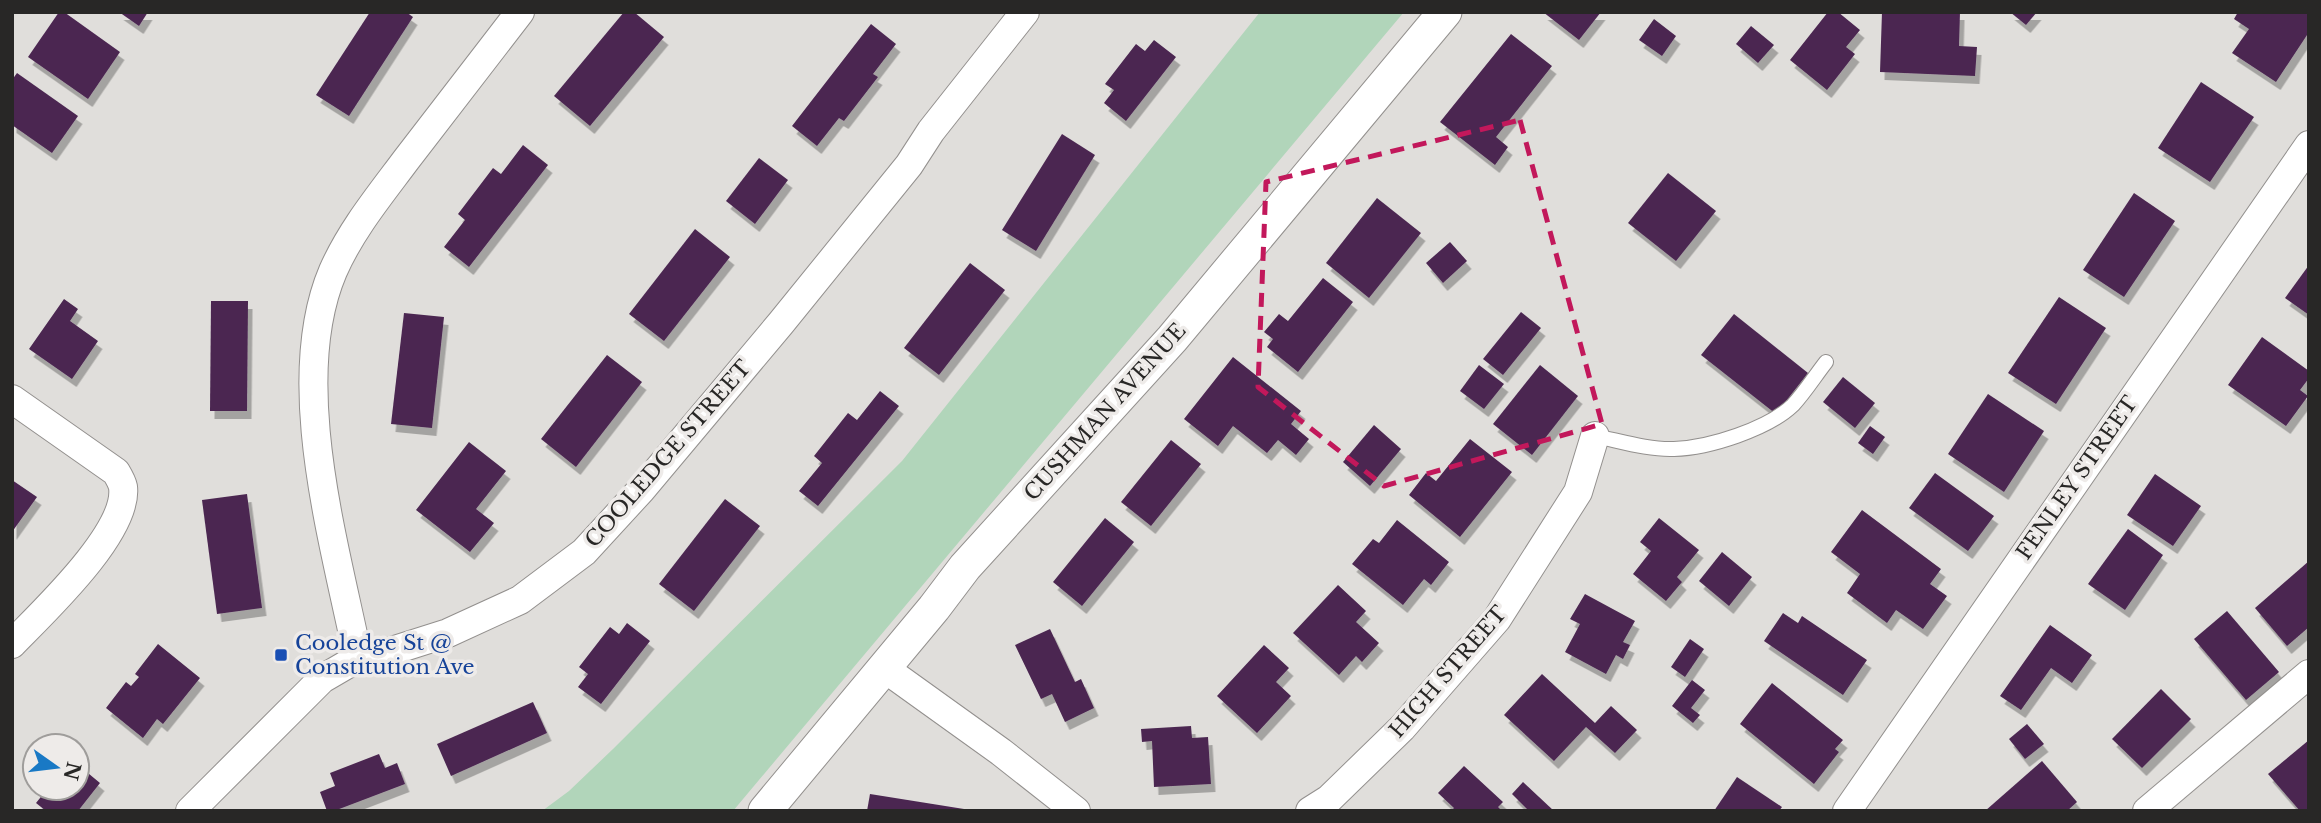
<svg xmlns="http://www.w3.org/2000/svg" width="2321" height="823" viewBox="0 0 2321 823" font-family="'Libre Baskerville',serif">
<defs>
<filter id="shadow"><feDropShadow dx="4.5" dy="8" stdDeviation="0" flood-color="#0004"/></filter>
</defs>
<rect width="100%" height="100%" fill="#e0dedb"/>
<path fill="#b1d5ba" d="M1260 12H1404L733 811H542L569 791 613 749 902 461Z"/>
<g fill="#4b2751" filter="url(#shadow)">
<path d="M59 12H64L120 52 88 99 28 57Z"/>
<path d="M119 12H148L139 26Z"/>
<path d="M370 12H406L413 17 349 116 316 95Z"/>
<path d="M624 12H634L664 37 590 126 554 96Z"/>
<path d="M1543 12H1601L1579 40Z"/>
<path d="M1828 12H1838L1860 30 1846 47 1855 54 1827 90 1790 60Z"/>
<path d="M1882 12H1960L1959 46 1977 47 1975 76 1880 72Z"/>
<path d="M2010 12H2037L2026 25Z"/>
<path d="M2238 12H2309V32L2276 82 2232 53 2249 29 2234 19Z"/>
<path d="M1654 19 1676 36 1662 56 1639 40Z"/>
<path d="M871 24 896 44 873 74 878 77 844 121 839 118 817 146 792 126Z"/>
<path d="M1751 26 1774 45 1758 63 1736 44Z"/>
<path d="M1511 34 1552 66 1496 137 1508 147 1495 165 1440 122Z"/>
<path d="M1154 40 1176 57 1126 121 1104 103 1114 90 1105 84 1136 44 1145 51Z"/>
<path d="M17 73 78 116 52 153 12 125V80Z"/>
<path d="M2201 82 2254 117 2210 182 2158 148Z"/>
<path d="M1062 134 1095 155 1036 251 1002 230Z"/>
<path d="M523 145 548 165 469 267 444 247 465 220 458 214 493 168 501 174Z"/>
<path d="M759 158 788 180 755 224 726 201Z"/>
<path d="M1668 173 1716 211 1676 261 1628 223Z"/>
<path d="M2134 193 2175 221 2124 297 2083 270Z"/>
<path d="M1377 198 1421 233 1369 298 1326 263Z"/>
<path d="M695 229 730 257 664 341 629 314Z"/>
<path d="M1450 242 1467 261 1443 283 1426 263Z"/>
<path d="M970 263 1005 290 939 375 904 348Z"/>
<path d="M2309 265V315L2285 298Z"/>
<path d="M1323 278 1353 302 1298 372 1267 347 1273 339 1264 332 1279 314 1288 321Z"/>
<path d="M2059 297 2106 328 2056 404 2008 373Z"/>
<path d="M64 299 78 309 70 321 98 341 72 379 29 349Z"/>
<path d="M211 301H248L247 411H210Z"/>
<path d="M1521 312 1541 328 1503 375 1483 359Z"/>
<path d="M404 313 444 317 432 428 391 424Z"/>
<path d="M1734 314 1808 373 1776 414 1701 355Z"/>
<path d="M2262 337 2309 371V378L2300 390 2308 396 2286 426 2228 385Z"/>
<path d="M607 355 642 382 576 467 541 439Z"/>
<path d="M1233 357 1301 411 1291 424 1309 439 1296 455 1278 440 1267 453 1233 426 1218 446 1184 419Z"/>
<path d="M1479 365 1504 384 1484 409 1460 391Z"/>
<path d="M1540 365 1578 396 1532 455 1493 424Z"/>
<path d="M1843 377 1875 403 1855 428 1823 402Z"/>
<path d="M880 391 899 406 818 506 799 491 822 463 814 456 848 413 857 420Z"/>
<path d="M1988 394 2044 431 2004 492 1948 454Z"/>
<path d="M1374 425 1401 449 1370 486 1343 462Z"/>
<path d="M1870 426 1885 437 1873 454 1858 443Z"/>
<path d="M1470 439 1512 472 1460 537 1409 495 1426 473 1436 481Z"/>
<path d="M1171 440 1201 464 1151 526 1121 502Z"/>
<path d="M469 442 506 471 476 509 494 523 470 552 416 510Z"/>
<path d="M1935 473 1994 516 1968 551 1909 508Z"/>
<path d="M2155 474 2201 506 2173 546 2127 515Z"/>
<path d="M12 480 37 497 12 532Z"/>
<path d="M247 494 262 608 217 614 202 500Z"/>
<path d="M725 499 760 526 694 611 659 584Z"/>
<path d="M1862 510 1941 569 1930 584 1947 596 1923 629 1896 610 1887 623 1847 593 1860 574 1831 552Z"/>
<path d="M1105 518 1134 542 1082 606 1053 582Z"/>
<path d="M1659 518 1699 550 1677 577 1682 582 1666 601 1633 574 1651 551 1640 542Z"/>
<path d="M1397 520 1449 562 1431 585 1424 579 1403 605 1352 564 1373 539 1379 543Z"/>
<path d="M2128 529 2163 555 2125 610 2088 584Z"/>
<path d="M1722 552 1752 577 1729 606 1699 581Z"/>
<path d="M2309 561V627L2287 646 2255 608Z"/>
<path d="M1338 585 1366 611 1356 622 1379 643 1362 662 1356 656 1339 675 1293 633Z"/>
<path d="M1585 594 1635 621 1623 642 1630 645 1623 659 1616 655 1606 674 1565 652 1580 624 1570 619Z"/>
<path d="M2227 611 2279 672 2246 700 2194 639Z"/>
<path d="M1783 613 1798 623 1802 616 1867 660 1843 695 1764 641Z"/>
<path d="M627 623 650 641 601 704 578 687 588 674 579 667 610 627 619 634Z"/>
<path d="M2050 625 2092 655 2072 683 2051 668 2021 710 2000 696Z"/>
<path d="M1050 629 1075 682 1081 679 1094 708 1065 722 1052 694 1041 699 1015 645Z"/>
<path d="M1690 639 1704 649 1685 677 1671 667Z"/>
<path d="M158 644 200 678 163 724 157 719 143 738 106 708 126 682 131 686 139 677 135 674Z"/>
<path d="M1264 645 1289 668 1276 682 1291 696 1257 733 1217 696Z"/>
<path d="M1542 674 1595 723 1611 706 1637 730 1615 753 1586 727 1554 761 1504 715Z"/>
<path d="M1692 680 1705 690 1691 708 1700 715 1693 723 1672 706Z"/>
<path d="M1772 683 1843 740 1835 749 1839 752 1814 784 1740 724Z"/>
<path d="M2161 689 2191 719 2142 768 2112 739Z"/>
<path d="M533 702 547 733 451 776 437 744Z"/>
<path d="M2027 724 2044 744 2025 759 2009 739Z"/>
<path d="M1191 726 1192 738 1208 737 1211 784 1154 787 1152 741 1142 742 1141 729Z"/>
<path d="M2309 740V811H2300L2268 774Z"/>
<path d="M379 754 385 768 397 763 405 784 334 811H327L320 792 335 786 330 773Z"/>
<path d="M2042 761 2077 802 2067 811H1985Z"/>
<path d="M77 764 100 783 78 811H46L36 803 48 788H77Z"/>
<path d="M1464 766 1503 802 1498 807 1502 811H1451L1454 808 1438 793Z"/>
<path d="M1737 777 1782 807 1779 811H1714Z"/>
<path d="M1523 782 1554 811H1529L1512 794Z"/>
<path d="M870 794 964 809V811H867Z"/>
</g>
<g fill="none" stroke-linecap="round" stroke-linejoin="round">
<g stroke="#93908e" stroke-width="16">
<path id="service" d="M1595 436C1620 441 1648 450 1674 449 1709 448 1768 429 1793 405 1805 392 1815 376 1826 362"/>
</g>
<g stroke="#93908e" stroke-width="30">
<g id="minor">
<path d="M12 399 116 472C119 477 122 482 123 487 129 532 42 613 12 644"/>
<path d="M358 658C335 544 286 381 333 271 351 230 380 195 406 160 444 110 482 61 520 12"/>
<path d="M884 668 1001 752 1076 811"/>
<path d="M190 811 322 679 358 658 385 653 448 633 520 600 584 552 641 490 781 323 909 165 931 131 1025 12"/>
<path d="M1310 811 1329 799 1402 728 1497 619 1578 492 1595 436"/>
<path d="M1847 811 2309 145"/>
<path d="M2147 811 2309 674"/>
</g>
</g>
<g stroke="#93908e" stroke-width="35">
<path id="tertiary" d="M765 811 934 608 965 567 1172 339 1445 12"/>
</g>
<use href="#service" stroke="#fff" stroke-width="14"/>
<use href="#minor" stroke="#fff" stroke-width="28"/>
<use href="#tertiary" stroke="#fff" stroke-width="33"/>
</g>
<path fill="none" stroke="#c2185b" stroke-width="5" stroke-dasharray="14 9" stroke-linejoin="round" d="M1520 120 1602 424 1384 486 1258 387 1266 182Z"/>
<rect fill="#1a4fb4" stroke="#eeebe9" stroke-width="2.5" x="274" y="648" width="14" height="14" rx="3.5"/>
<g text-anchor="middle" stroke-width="7" stroke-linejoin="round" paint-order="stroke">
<g font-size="21" fill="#282726" stroke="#eeebe9">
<text transform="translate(1105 412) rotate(-48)" y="7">CUSHMAN AVENUE</text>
<text transform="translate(668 454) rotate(-49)" y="7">COOLEDGE STREET</text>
<text transform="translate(2077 478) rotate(-55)" y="7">FENLEY STREET</text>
<text transform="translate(1448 672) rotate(-49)" y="7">HIGH STREET</text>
</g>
<g font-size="21" fill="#164399" stroke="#eeebe9" text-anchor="start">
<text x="295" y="650">Cooledge St @<tspan x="295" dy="24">Constitution Ave</tspan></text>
</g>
</g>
<rect width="2321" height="823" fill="none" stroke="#282726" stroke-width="28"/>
<g transform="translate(56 767) rotate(104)"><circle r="33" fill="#eeebe9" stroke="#9f9d9b" stroke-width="2"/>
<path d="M0-5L12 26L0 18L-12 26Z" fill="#1979c5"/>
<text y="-10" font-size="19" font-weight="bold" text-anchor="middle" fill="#282726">N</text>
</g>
</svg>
